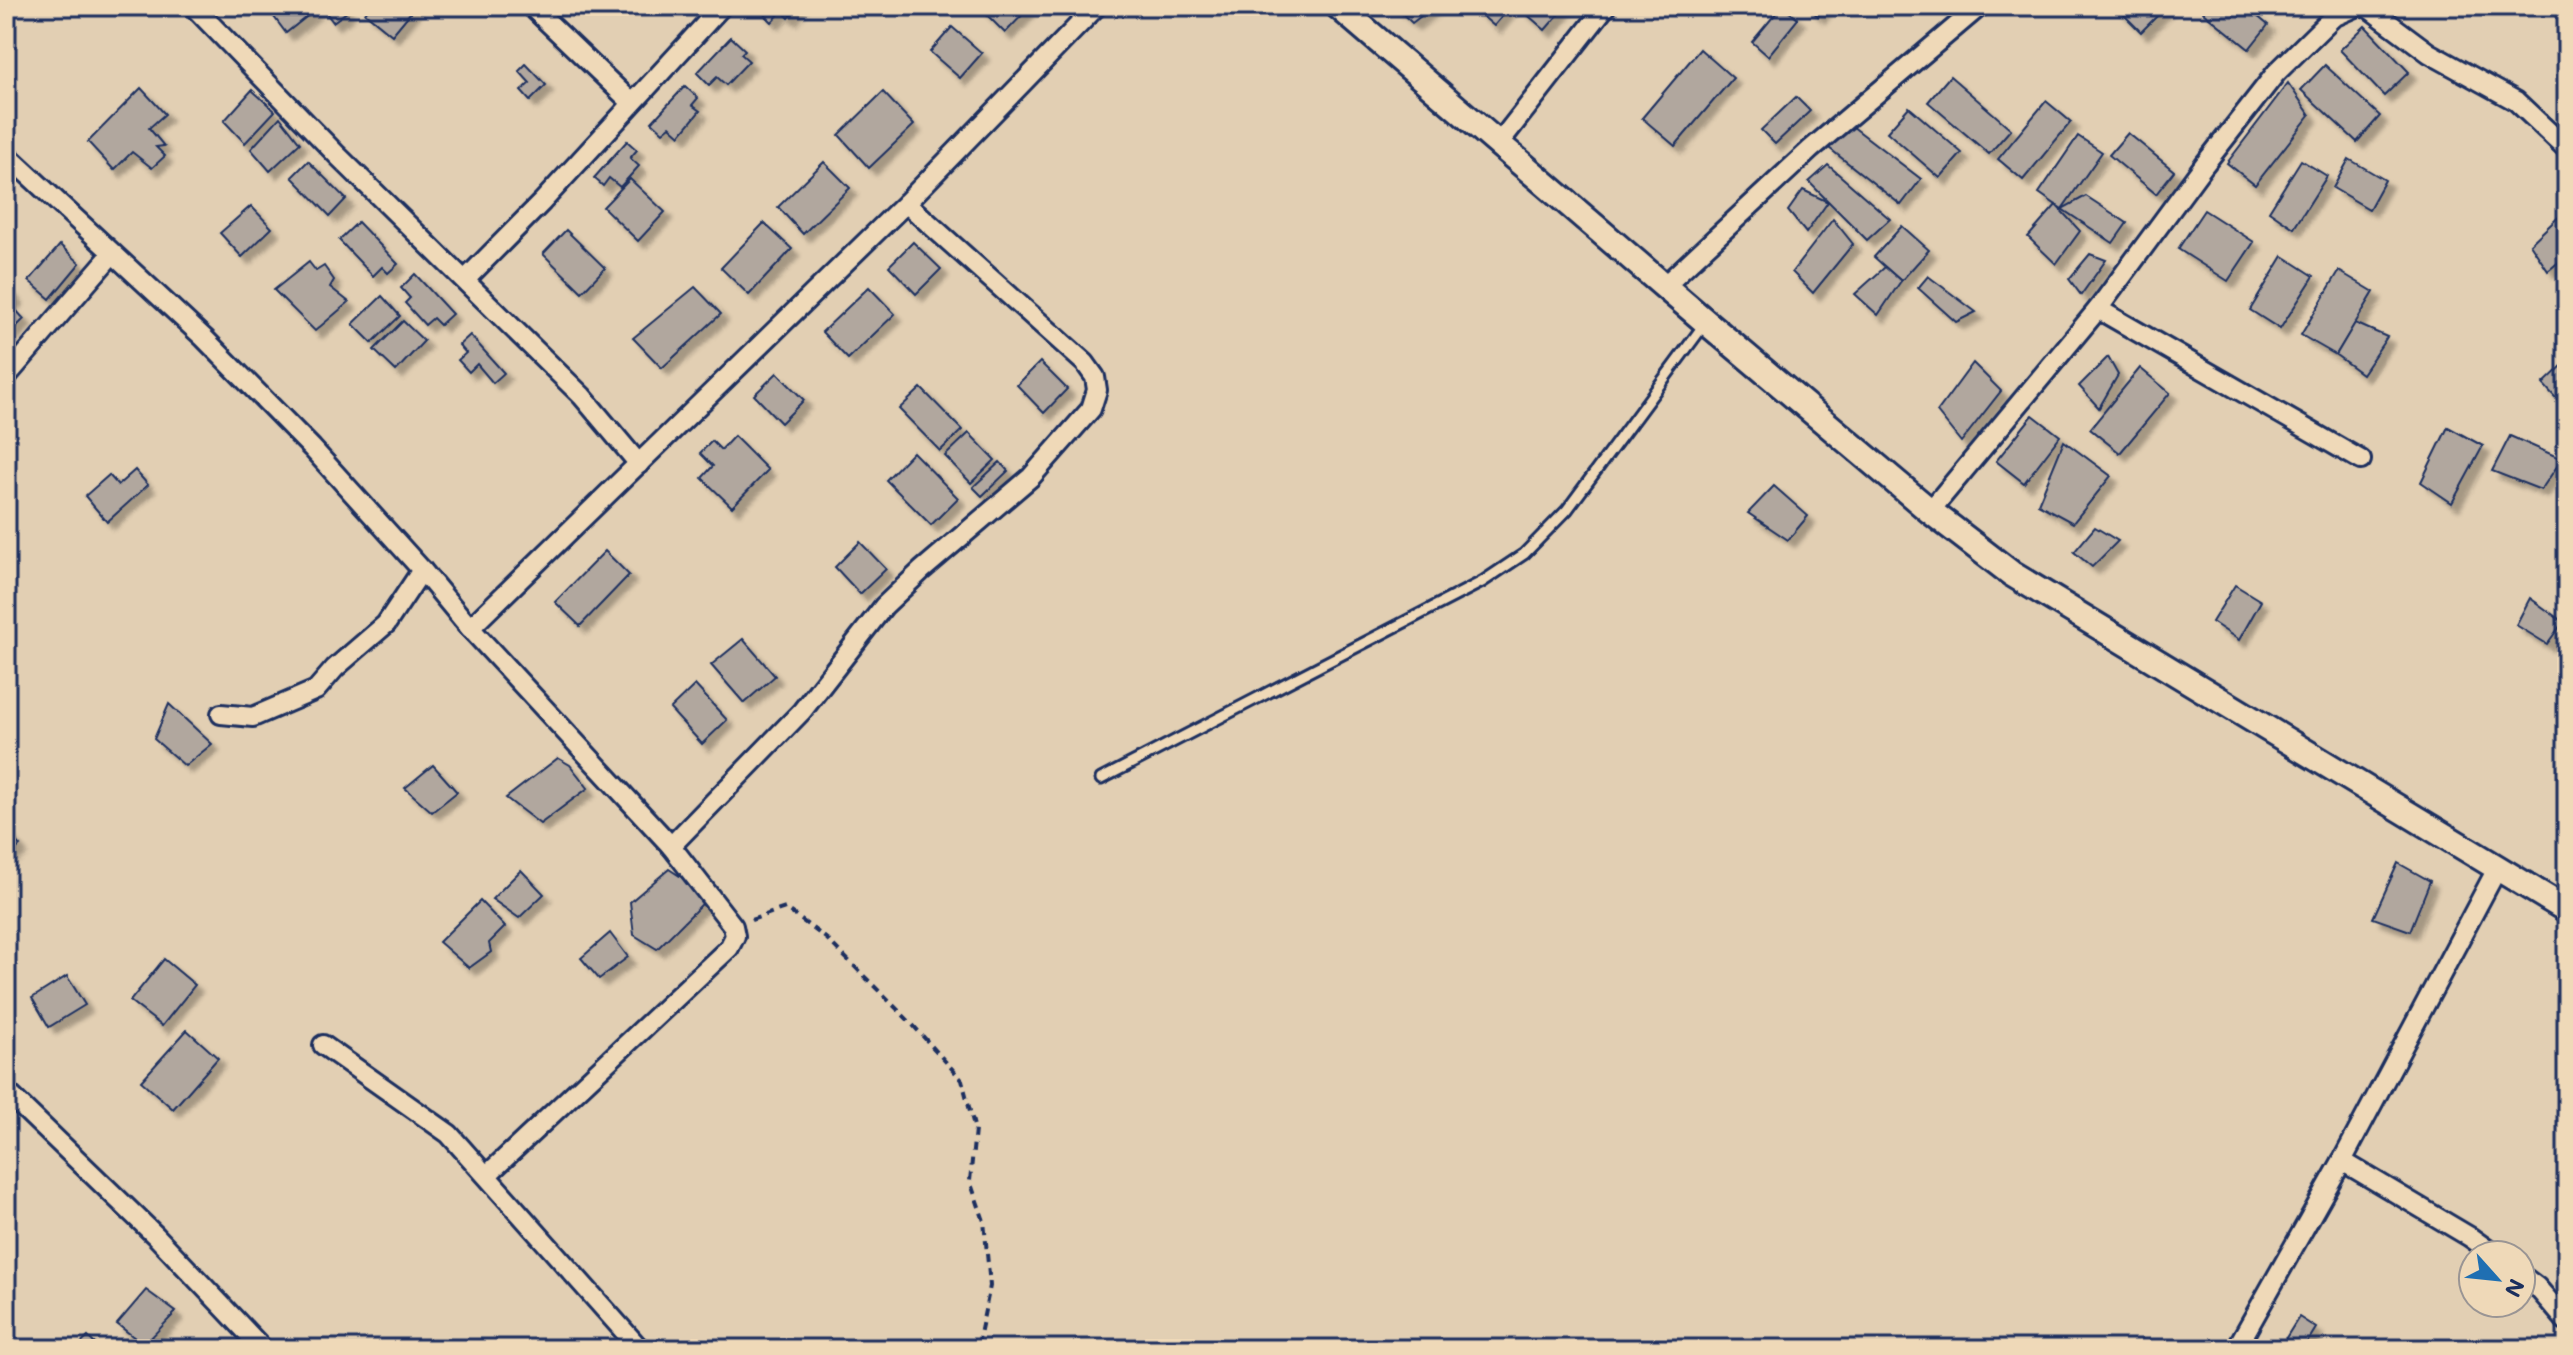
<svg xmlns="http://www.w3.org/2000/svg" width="2573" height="1355" viewBox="0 0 2573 1355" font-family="Mali,sans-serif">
<defs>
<filter id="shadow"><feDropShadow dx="7" dy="7" stdDeviation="2" flood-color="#0004"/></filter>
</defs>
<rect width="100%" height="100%" fill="#e2cfb3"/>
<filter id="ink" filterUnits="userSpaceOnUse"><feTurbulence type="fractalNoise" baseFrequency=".0125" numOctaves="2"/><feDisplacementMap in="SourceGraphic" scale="16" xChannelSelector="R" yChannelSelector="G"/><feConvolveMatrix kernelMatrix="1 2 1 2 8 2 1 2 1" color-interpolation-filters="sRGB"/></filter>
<g filter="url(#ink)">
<g fill="#b1a79e" stroke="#1b2f5e" stroke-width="2" filter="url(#shadow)">
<path d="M288 6H320L286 33 274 17Z"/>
<path d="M321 6H344L348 11 333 22Z"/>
<path d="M370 6H416L392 35 365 13Z"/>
<path d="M762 6H799L789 18 782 11 772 22 759 9Z"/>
<path d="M978 6H1031L1005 33Z"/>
<path d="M1394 6H1434L1412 23Z"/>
<path d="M1471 6H1511L1494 26Z"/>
<path d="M1525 6H1566L1545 30 1522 10Z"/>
<path d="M1782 6 1798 19 1768 56 1752 42Z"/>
<path d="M1806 6H1826L1818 16Z"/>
<path d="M2115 6H2167L2141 32Z"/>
<path d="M2208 6H2245L2268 25 2249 49 2203 12Z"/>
<path d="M2365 26 2409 72 2384 96 2340 50Z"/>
<path d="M952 27 982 53 960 78 930 52Z"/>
<path d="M731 37 745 50 741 54 749 61 726 85 717 77 709 85 697 73Z"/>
<path d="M1700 49 1733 78 1675 146 1642 118Z"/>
<path d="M526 64 546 85 530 101 521 91 530 83 519 71Z"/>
<path d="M2325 65 2380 116 2357 142 2301 90Z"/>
<path d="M1950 76 2011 129 1989 154 1928 102Z"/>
<path d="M2288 83 2310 115 2255 185 2227 163Z"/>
<path d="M685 86 698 98 692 105 700 111 680 135 670 126 663 132 652 122Z"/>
<path d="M141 88 165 114 149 128 164 146 156 147 165 156 152 168 132 152 114 170 88 142Z"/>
<path d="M252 90 275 111 245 143 224 121Z"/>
<path d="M883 92 914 125 869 168 839 135Z"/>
<path d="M1796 97 1810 111 1775 144 1761 130Z"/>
<path d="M2046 101 2071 122 2023 180 1998 159Z"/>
<path d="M1909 107 1962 153 1940 178 1887 132Z"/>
<path d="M280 117 300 143 270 171 251 149Z"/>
<path d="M1848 123 1921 179 1901 205 1829 148Z"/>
<path d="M2128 133 2174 171 2156 194 2109 155Z"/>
<path d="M2078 136 2102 152 2062 209 2039 193Z"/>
<path d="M627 141 637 150 630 158 639 166 620 187 609 178 603 186 594 178Z"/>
<path d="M2349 159 2385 180 2369 209 2333 188Z"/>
<path d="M2301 160 2327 176 2294 228 2269 211Z"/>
<path d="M308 161 346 199 330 216 292 177Z"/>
<path d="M824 162 850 188 803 234 778 207Z"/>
<path d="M1828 165 1890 219 1867 240 1809 182Z"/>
<path d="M630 179 665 212 638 241 603 207Z"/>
<path d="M1803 190 1828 202 1806 233 1788 211Z"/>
<path d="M2086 196 2127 223 2113 243 2062 209Z"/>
<path d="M2056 205 2080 231 2056 264 2028 237Z"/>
<path d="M251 206 272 228 242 257 220 233Z"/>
<path d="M2567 209V255L2548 271 2530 244Z"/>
<path d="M2204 210 2254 242 2228 281 2178 249Z"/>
<path d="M1833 219 1853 244 1813 293 1792 272Z"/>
<path d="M358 222 398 264 388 273 382 267 373 276 339 240Z"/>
<path d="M764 223 792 249 749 295 721 268Z"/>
<path d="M1902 226 1929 250 1901 281 1874 257Z"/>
<path d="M566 230 605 268 582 292 543 254Z"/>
<path d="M913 242 941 269 916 294 889 266Z"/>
<path d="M60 245 80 263 50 299 29 281Z"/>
<path d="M2090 254 2106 260 2081 295 2069 279Z"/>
<path d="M2283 256 2314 276 2280 329 2250 310Z"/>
<path d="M309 262 316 271 324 266 334 280 330 287 349 302 315 331 274 290Z"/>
<path d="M1885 267 1901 281 1878 315 1855 294Z"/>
<path d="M2339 271 2374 292 2336 355 2301 335Z"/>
<path d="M415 274 452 314 440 325 433 318 425 325 405 303 410 298 401 288Z"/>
<path d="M1928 276 1976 312 1956 322 1918 288Z"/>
<path d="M6 286 16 297 6 307Z"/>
<path d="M695 287 721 314 662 368 633 338Z"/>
<path d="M869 287 895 314 848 359 822 332Z"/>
<path d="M382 296 400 316 372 343 353 324Z"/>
<path d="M16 310 24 319 6 337V315L8 318Z"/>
<path d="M403 321 424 341 396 371 374 350Z"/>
<path d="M2355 323 2387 337 2362 374 2336 355Z"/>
<path d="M470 335 504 373 493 383 477 364 469 372 458 360 466 353 459 345Z"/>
<path d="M2108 357 2118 375 2099 408 2079 386Z"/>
<path d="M2567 361V403L2563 406 2543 384Z"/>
<path d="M1040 362 1067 389 1044 413 1017 385Z"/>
<path d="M1973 363 2001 391 1961 442 1937 412Z"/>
<path d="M2140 368 2170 393 2120 453 2090 429Z"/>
<path d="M777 373 804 400 781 423 754 395Z"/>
<path d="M921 388 962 430 940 451 899 409Z"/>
<path d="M2033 415 2060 436 2024 483 1996 461Z"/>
<path d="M2448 427 2483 446 2452 503 2421 482Z"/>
<path d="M969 433 995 460 971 483 945 456Z"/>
<path d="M734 436 768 470 732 507 702 478 713 466 700 453 712 441 721 450Z"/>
<path d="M2510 436 2562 459 2541 490 2492 471Z"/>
<path d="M2064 441 2111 476 2073 523 2038 504Z"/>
<path d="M913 452 958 498 931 525 886 480Z"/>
<path d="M1000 462 1008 471 982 496 973 487Z"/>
<path d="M135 470 148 485 107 522 85 496 109 475 118 485Z"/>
<path d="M1774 486 1808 516 1788 540 1748 513Z"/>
<path d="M2095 527 2118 541 2092 567 2074 552Z"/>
<path d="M860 542 886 569 860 594 835 567Z"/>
<path d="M605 551 629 575 580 626 555 602Z"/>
<path d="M2235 585 2261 601 2239 640 2212 622Z"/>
<path d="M2530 598 2563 622 2547 644 2516 625Z"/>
<path d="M743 639 775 676 744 703 711 665Z"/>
<path d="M695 685 727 720 702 744 670 709Z"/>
<path d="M169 704 212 744 185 766 154 739Z"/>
<path d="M558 758 570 765 588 788 540 824 506 798Z"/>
<path d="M433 765 457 792 432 812 405 788Z"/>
<path d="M6 830 20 846 6 858Z"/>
<path d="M2398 863 2430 881 2410 931 2373 918Z"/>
<path d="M669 869 710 896 657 949 634 935 630 902Z"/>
<path d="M521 870 544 894 519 918 492 899Z"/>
<path d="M480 901 505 927 489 943 491 952 469 968 439 942Z"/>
<path d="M610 933 628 957 599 979 581 958Z"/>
<path d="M164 959 195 985 162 1026 130 1001Z"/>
<path d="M67 976 85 1005 49 1027 32 998Z"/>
<path d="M187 1030 218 1058 173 1109 141 1081Z"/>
<path d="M146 1290 176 1312 144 1345 117 1324Z"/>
<path d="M2299 1317 2316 1328 2303 1349H2279Z"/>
<path d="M88 1337 100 1349H75Z"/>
</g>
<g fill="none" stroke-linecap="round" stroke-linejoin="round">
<g stroke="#1b2f5e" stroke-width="15">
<path id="lane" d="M1101 779 1482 582 1524 554 1567 510 1706 322"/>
</g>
<g stroke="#1b2f5e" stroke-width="24">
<g id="street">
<path d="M193 6 337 155 582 396 639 464"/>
<path d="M531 6 631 102"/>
<path d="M2366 6 2429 53 2516 101 2567 149"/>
<path d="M1499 143 1606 6"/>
<path d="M6 154 204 338 312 448 422 570 470 628 671 846 733 926 735 936 729 948 487 1175"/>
<path d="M465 280 542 202 722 6"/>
<path d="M1664 286 1811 149 1980 6"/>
<path d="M2098 309 2361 460"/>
<path d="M6 377 112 254"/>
<path d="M1930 511 2098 309 2204 165 2276 73 2333 17 2358 6"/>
<path d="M470 628 906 203 1097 6"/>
<path d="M221 714 253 717 316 690 335 668 386 624 422 570"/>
<path d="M671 846 802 711 884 606 922 570 1031 477 1091 409 1097 390 1095 377 1085 363 906 203"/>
<path d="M323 1045 449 1134 640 1349"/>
<path d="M6 1091 156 1236 263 1349"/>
<path d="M2342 1161 2470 1237 2495 1255"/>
<path d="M2521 1275 2537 1287 2567 1322"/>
<path d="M2236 1349 2342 1161 2498 867"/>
</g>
</g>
<g stroke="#1b2f5e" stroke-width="30">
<path id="secondary" d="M1338 6 1706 322 1930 511 2012 574 2567 910"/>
</g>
<path stroke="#1b2f5e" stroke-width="4" stroke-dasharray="8 6" stroke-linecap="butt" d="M751 920 785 908 827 939 911 1023 962 1080 975 1130 970 1181 984 1221 990 1286 977 1349"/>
<use href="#lane" stroke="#efd9b8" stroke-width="9"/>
<use href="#street" stroke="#efd9b8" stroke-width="18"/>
<use href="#secondary" stroke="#efd9b8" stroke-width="24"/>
</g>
</g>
<rect width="2573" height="1355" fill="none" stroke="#efd9b8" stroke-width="32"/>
<rect x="16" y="16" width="2541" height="1323" fill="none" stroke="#1b2f5e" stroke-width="3" filter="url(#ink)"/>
<g transform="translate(2497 1279) rotate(117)"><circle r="38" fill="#efd9b8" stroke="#9a9594" stroke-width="2"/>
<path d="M0-6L14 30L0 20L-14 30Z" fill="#1f6fb2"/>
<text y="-12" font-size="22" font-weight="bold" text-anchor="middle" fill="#1b2f5e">N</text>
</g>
</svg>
